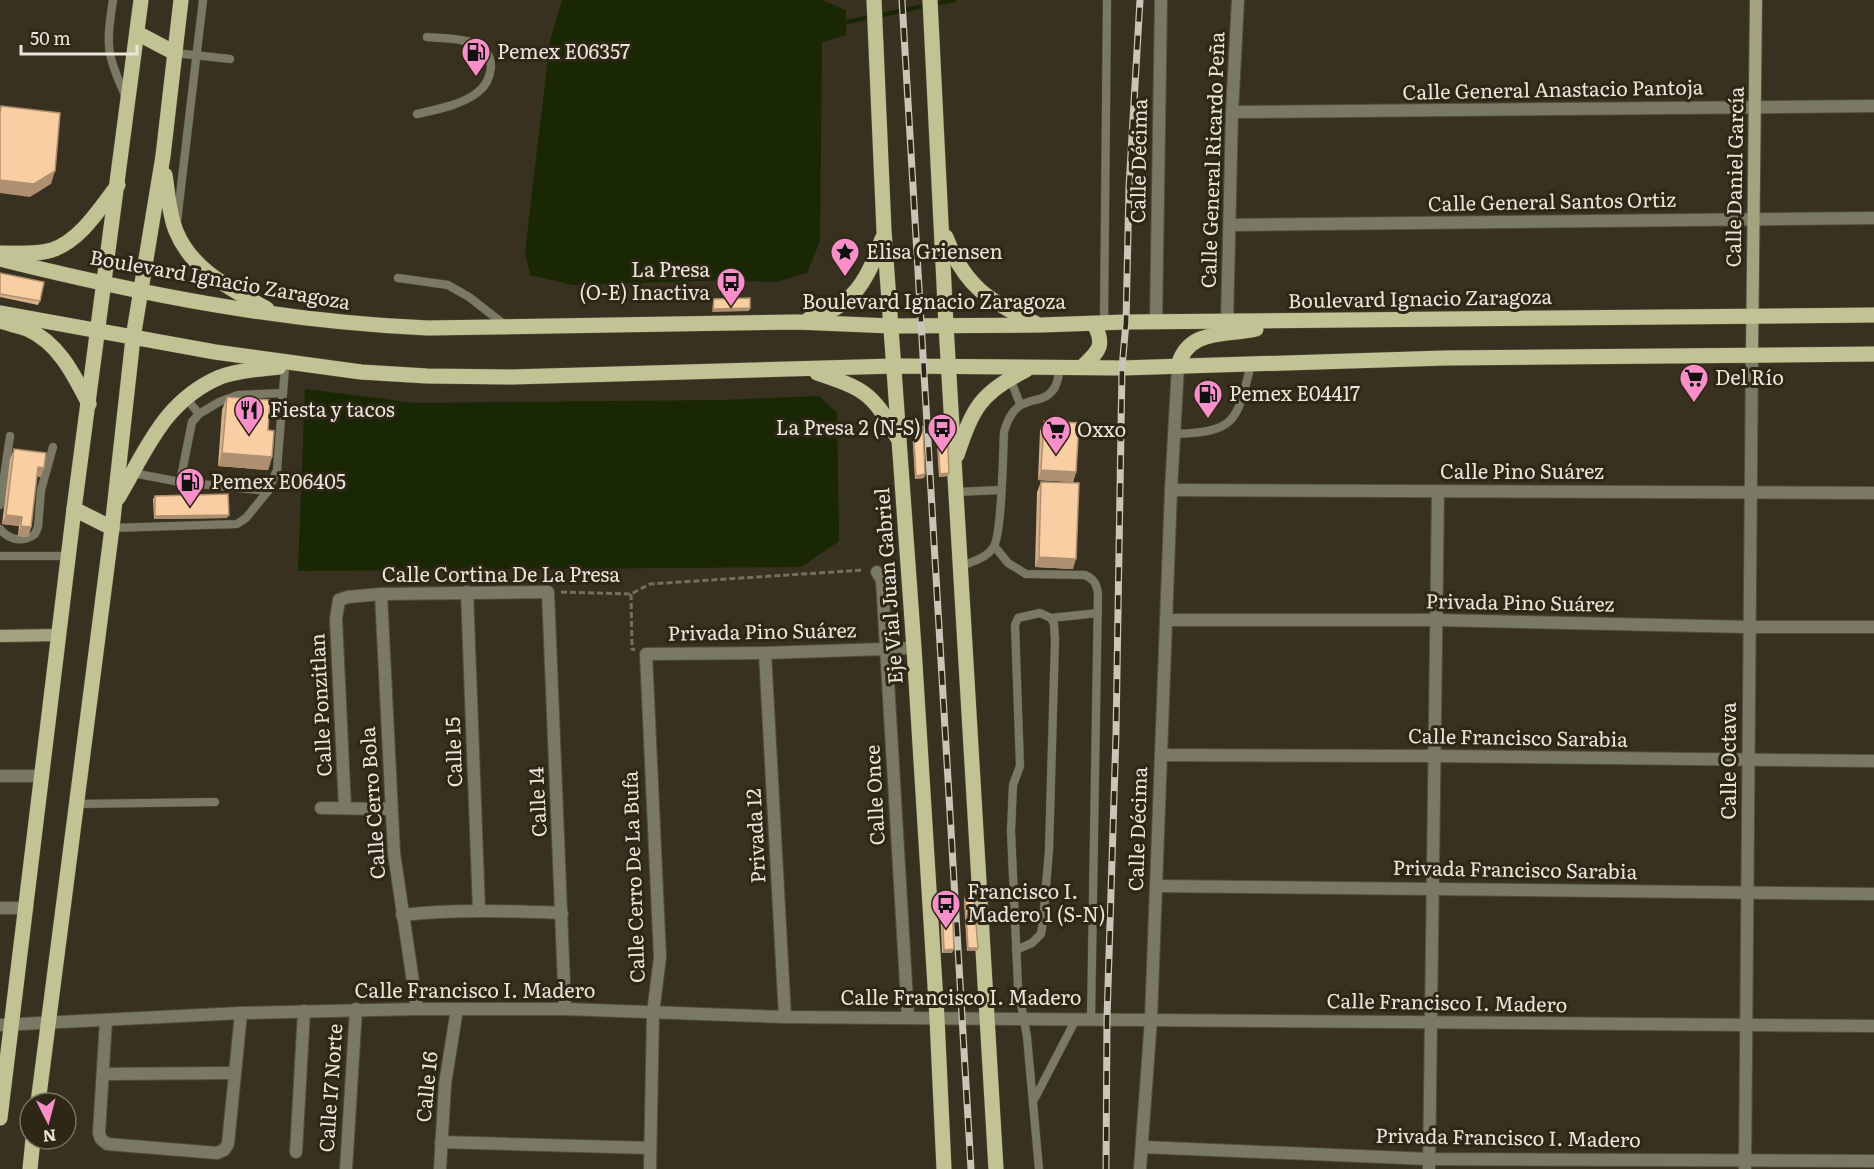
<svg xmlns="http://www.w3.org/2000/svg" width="1874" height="1169" viewBox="0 0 1874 1169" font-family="Literata,serif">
<rect width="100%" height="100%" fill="#383120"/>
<g fill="#192704">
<path d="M562 0H822L846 10V35L822 42 820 241 807 273 776 282 729 280 573 285 530 275 525 252 550 41Z"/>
<path d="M305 389 415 403 724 400 819 396 837 413 839 541 801 567 298 571Z"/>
</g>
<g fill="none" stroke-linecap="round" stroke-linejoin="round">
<path stroke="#192704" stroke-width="4.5" d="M847 22 954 0"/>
<g stroke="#544e3e" stroke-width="9">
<g id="lane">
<path d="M113 0C106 46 106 54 126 97"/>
<path d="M175 53 230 59"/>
<path d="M417 114C438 109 462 105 478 92 486 86 490 77 491 67 491 36 449 39 427 37"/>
<path d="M177 221 203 0"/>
<path d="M398 278 448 285 469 297 505 325"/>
<path d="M1104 323 1107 2"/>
<path d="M1010 378 1020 404"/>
<path d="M186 398 199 414"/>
<path d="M1174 434C1236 432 1237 422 1251 364"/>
<path d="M133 473 180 482 192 422 199 414 219 402 238 395 283 393"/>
<path d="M180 482 268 491"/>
<path d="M956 492 1001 490"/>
<path d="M0 505 10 436"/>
<path d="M112 528 237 524 246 518 268 491 277 470 285 367"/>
<path d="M0 529C9 540 23 543 35 534L38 527 41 490 53 447"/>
<path d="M995 547 1008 563 1026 574 1085 575C1094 579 1096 583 1098 593L1091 1019"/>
<path d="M0 556H69"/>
<path d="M961 566C972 562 986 558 993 548 1002 537 1003 452 1004 432 1016 388 1042 410 1055 387 1058 381 1059 374 1060 368"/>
<path d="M1051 618 1098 613"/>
<path d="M76 804 215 802"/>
<path d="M1016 950 1032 943 1041 934 1043 922 1049 850 1055 640 1054 624 1051 618 1040 613 1018 618 1015 625 1020 766 1013 785 1011 831 1018 987 1027 1037 1039 1169"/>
<path d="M1035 1098 1076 1019"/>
</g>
</g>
<g stroke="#544e3e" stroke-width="14">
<g id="street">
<path d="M1232 112 1874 106"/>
<path d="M1230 225 1874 218"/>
<path d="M1156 322 1161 0"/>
<path d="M1227 322 1232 112 1238 0"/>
<path d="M1171 490 1874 493"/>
<path d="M877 572 882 580 908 1018"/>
<path d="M467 592 479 910"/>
<path d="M381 594 394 853 417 1009"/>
<path d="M1166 620H1437L1749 627H1874"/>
<path d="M765 653 785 1017"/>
<path d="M1161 755 1435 756 1874 761"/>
<path d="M0 776H43"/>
<path d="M321 808 390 809"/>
<path d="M345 808 336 619 339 600 348 597 381 594 548 592 565 1009"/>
<path d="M1156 886 1874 894"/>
<path d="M0 908H27"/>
<path d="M402 915C455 909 508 911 562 913"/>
<path d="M106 1020 99 1133 101 1139 107 1144 217 1153 224 1150 228 1144 241 1013"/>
<path d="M0 1025 241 1013 417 1009H565L785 1017 1874 1026"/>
<path d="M103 1074 235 1073"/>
<path d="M441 1142 650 1148"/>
<path d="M1142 1147 1429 1159 1874 1161"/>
<path d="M296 1152 304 1011"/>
<path d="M346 1169 356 1009"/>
<path d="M440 1169 445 1084 457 1009"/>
<path d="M650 1169 653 1013 660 957 646 654 765 653 914 648"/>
<path d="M1140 1169 1151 1019 1171 490 1178 366"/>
<path d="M1429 1169 1438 491"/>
<path d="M1745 1169 1752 354"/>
</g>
</g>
<g stroke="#544e3e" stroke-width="14">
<g id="secondary">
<path d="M1752 354 1756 0"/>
<path d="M0 636 59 635"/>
</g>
</g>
<g stroke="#544e3e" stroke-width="16">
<g id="primary">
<path d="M874 0 884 231 914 648 937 1018 944 1169"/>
<path d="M930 0 946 325 996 1169"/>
<path d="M137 33 175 53"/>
<path d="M165 175C168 193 169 214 176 231 192 271 232 289 267 309"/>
<path d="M946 237C964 286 990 302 1035 323"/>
<path d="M0 253C16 253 36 255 52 250 81 240 100 208 118 185"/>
<path d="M0 259C140 294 283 322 428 328L797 322 891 326 1041 325 1126 322 1874 315"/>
<path d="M0 313 215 352 361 372 427 376 512 377 894 366 1122 368 1445 358 1874 354"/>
<path d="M809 319C853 307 868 280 882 239"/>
<path d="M0 321C9 324 19 326 27 329 59 343 74 375 89 404"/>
<path d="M1178 366C1188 328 1226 336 1256 329"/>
<path d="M1082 367C1098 352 1106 346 1094 324"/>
<path d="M817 373C864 389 872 392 897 437"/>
<path d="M957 455C973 408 980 393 1026 370"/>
<path d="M118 498C147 449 164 401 220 377 239 370 260 369 279 367"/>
<path d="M74 509 112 528"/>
<path d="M38 1103 112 528 133 338 163 156 181 0"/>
<path d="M0 1118 74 509 141 0"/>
<path d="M30 1169 33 1139"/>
</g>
</g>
<g stroke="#746e5f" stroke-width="3" stroke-dasharray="6 3" stroke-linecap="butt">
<path d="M561 592 631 594 650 584 864 570"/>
<path d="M631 594 632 649 635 650"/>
</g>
<use href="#lane" stroke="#7a7a64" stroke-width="8"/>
<use href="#street" stroke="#7a7a64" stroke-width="12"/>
<use href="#secondary" stroke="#a3a37f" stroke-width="12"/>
<use href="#primary" stroke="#c2c394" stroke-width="15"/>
<g stroke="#cac5b9" stroke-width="7">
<g id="rail">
<path d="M902 0 971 1169"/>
<path d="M1106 1169 1107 1019 1116 734 1122 368 1126 322 1129 187 1140 0"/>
</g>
</g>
<use href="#rail" stroke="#2e2716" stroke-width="4.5" stroke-dasharray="14" stroke-linecap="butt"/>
</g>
<g fill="#d5b18b">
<path d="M0 273 40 301 38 305 0 297Z"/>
<path d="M227 397 268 430 272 457 268 470 218 466 222 410Z"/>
<path d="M1044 421 1076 472 1073 482 1038 480 1040 431Z"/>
<path d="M913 426 925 474 924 478 915 479 912 429Z"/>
<path d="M937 426 949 473 948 476 939 477 936 429Z"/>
<path d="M14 449 41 477H37L31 527 28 537 18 536 19 526 2 524 10 459Z"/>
<path d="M1041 482 1073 569 1035 567 1037 492Z"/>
<path d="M155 496 227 518 154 519 153 499Z"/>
<path d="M965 898 977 951H967L964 901Z"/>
<path d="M942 901 952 953H942L940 905Z"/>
</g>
<g fill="#ae9071">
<path d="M55 171 51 184 30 197 0 193V180Z"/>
<path d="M750 308 749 311 712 312 713 309Z"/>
<path d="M222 453 272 457 268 470 218 466Z"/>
<path d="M38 467 44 468 41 477H35Z"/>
<path d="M1041 470 1076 472 1073 482 1038 480Z"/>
<path d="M949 473 948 476 939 477 940 474Z"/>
<path d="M925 474 924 478 915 479 916 476Z"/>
<path d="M6 515 22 517 19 526 2 524Z"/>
<path d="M229 515 227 518 154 519 155 516Z"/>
<path d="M21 526 31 527 28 537 18 536Z"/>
<path d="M1039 557 1076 559 1073 569 1035 567Z"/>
<path d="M968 948H978L977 951H967Z"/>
<path d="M954 949 952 953H942L944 950Z"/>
</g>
<g fill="#f8cea2" stroke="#ae9071" stroke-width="1.5">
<path d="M1 106 60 113 55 171 34 184 0 180V113Z"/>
<path d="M0 273 44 282 40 301 0 294Z"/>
<path d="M750 298V308L713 309 714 299Z"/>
<path d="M227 397 270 400 268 430 274 431 272 457 222 453Z"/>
<path d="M1044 421 1079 423 1076 472 1041 470Z"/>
<path d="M947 425 949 473 940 474 937 426Z"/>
<path d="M913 426H923L925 474 916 476Z"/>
<path d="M14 449 46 453 44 468 38 467 31 527 21 526 22 517 6 515Z"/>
<path d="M1041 482 1079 483 1076 559 1039 557Z"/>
<path d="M228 494 229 515 155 516V496Z"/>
<path d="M965 898 974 899 978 948H968Z"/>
<path d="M952 900 954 949 944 950 942 901Z"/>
</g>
<defs>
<g id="fuel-pin" transform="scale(1.5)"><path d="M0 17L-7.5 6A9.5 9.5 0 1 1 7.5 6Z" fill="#f98fc9" stroke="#2e2716"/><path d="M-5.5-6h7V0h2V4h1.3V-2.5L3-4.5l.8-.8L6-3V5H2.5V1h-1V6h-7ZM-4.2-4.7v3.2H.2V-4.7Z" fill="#111"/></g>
<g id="sight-pin" transform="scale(1.5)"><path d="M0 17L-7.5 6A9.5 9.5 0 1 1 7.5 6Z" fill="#f98fc9" stroke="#2e2716"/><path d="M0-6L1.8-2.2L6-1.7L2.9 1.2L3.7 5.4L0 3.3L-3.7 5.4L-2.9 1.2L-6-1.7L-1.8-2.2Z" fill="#111"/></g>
<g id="bus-pin" transform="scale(1.5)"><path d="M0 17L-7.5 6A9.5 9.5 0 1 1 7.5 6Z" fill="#f98fc9" stroke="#2e2716"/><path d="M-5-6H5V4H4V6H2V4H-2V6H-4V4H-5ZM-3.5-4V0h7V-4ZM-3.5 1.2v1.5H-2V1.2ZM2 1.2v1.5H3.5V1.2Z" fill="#111"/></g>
<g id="supermarket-pin" transform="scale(1.5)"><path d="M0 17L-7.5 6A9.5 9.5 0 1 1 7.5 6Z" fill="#f98fc9" stroke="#2e2716"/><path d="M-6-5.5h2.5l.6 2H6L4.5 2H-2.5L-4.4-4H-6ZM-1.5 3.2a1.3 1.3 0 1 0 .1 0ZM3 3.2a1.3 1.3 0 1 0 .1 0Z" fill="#111"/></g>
<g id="restaurant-pin" transform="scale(1.5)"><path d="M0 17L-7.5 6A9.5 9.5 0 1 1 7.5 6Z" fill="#f98fc9" stroke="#2e2716"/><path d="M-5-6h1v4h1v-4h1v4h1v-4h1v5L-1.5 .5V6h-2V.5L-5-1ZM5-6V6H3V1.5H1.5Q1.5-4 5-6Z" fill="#111"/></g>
</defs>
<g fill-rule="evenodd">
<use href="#fuel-pin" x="476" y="52"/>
<use href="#sight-pin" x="845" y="252"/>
<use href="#bus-pin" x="731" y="282"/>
<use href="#supermarket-pin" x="1694" y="378"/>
<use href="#fuel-pin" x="1208" y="394"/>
<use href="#restaurant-pin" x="249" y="410"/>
<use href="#bus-pin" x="942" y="428"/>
<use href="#supermarket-pin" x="1056" y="430"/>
<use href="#fuel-pin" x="190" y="482"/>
<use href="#bus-pin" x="946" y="904"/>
</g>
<g text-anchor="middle" stroke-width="6" stroke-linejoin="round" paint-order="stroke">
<g font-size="20" fill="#e9e5da" stroke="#2e2716" text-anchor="start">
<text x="497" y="59">Pemex E06357</text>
<text x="866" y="259">Elisa Griensen</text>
<text x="710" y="277" text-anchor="end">La Presa<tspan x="710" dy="23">(O-E) Inactiva</tspan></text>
<text x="1715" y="385">Del Río</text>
<text x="1229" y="401">Pemex E04417</text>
<text x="270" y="417">Fiesta y tacos</text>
<text x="921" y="435" text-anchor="end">La Presa 2 (N-S)</text>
<text x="1077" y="437">Oxxo</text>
<text x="211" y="489">Pemex E06405</text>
<text x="967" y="899">Francisco I.<tspan x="967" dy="23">Madero 1 (S-N)</tspan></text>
</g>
<g font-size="20" fill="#e9e5da" stroke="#2e2716">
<text transform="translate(1553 90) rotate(-1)" y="7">Calle General Anastacio Pantoja</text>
<text transform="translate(1213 160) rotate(-88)" y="7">Calle General Ricardo Peña</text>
<text transform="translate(1139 161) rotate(-89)" y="7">Calle Décima</text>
<text transform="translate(1735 177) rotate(-89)" y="7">Calle Daniel García</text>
<text transform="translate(1552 202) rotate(-1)" y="7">Calle General Santos Ortiz</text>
<text transform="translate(220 280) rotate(10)" y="7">Boulevard Ignacio Zaragoza</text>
<text transform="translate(1420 299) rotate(-1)" y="7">Boulevard Ignacio Zaragoza</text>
<text x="934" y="309">Boulevard Ignacio Zaragoza</text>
<text x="1522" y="479">Calle Pino Suárez</text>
<text x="501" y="582">Calle Cortina De La Presa</text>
<text transform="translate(889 586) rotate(-94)" y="7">Eje Vial Juan Gabriel</text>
<text transform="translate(1520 603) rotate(1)" y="7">Privada Pino Suárez</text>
<text transform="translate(762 632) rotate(-1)" y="7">Privada Pino Suárez</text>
<text transform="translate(321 705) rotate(-93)" y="7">Calle Ponzitlan</text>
<text transform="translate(1518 738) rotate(1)" y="7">Calle Francisco Sarabia</text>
<text transform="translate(454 752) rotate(-92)" y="7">Calle 15</text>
<text transform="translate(1729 761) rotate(-90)" y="7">Calle Octava</text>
<text transform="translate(875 795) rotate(-93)" y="7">Calle Once</text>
<text transform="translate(538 802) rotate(-93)" y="7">Calle 14</text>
<text transform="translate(373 803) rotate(-94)" y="7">Calle Cerro Bola</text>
<text transform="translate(1138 829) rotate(-88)" y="7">Calle Décima</text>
<text transform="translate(756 836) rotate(-93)" y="7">Privada 12</text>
<text transform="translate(1515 870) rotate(1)" y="7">Privada Francisco Sarabia</text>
<text transform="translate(634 877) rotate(-92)" y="7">Calle Cerro De La Bufa</text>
<text x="475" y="998">Calle Francisco I. Madero</text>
<text x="961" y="1005">Calle Francisco I. Madero</text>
<text transform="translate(1447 1003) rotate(1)" y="7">Calle Francisco I. Madero</text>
<text transform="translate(427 1087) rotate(-84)" y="7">Calle 16</text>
<text transform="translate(331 1088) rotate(-86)" y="7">Calle 17 Norte</text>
<text transform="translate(1508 1138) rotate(1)" y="7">Privada Francisco I. Madero</text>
</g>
</g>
<g transform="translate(48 1121) rotate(174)"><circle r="28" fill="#2e2716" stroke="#797364" stroke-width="1.5"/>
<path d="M0-4.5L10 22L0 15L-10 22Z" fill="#f98fc9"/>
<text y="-9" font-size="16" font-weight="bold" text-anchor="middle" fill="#e9e5da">N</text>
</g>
<path d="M21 45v9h116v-9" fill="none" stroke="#e9e5da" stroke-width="3"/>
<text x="30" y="45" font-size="18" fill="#e9e5da" stroke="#2e2716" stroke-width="4.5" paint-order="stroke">50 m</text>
</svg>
